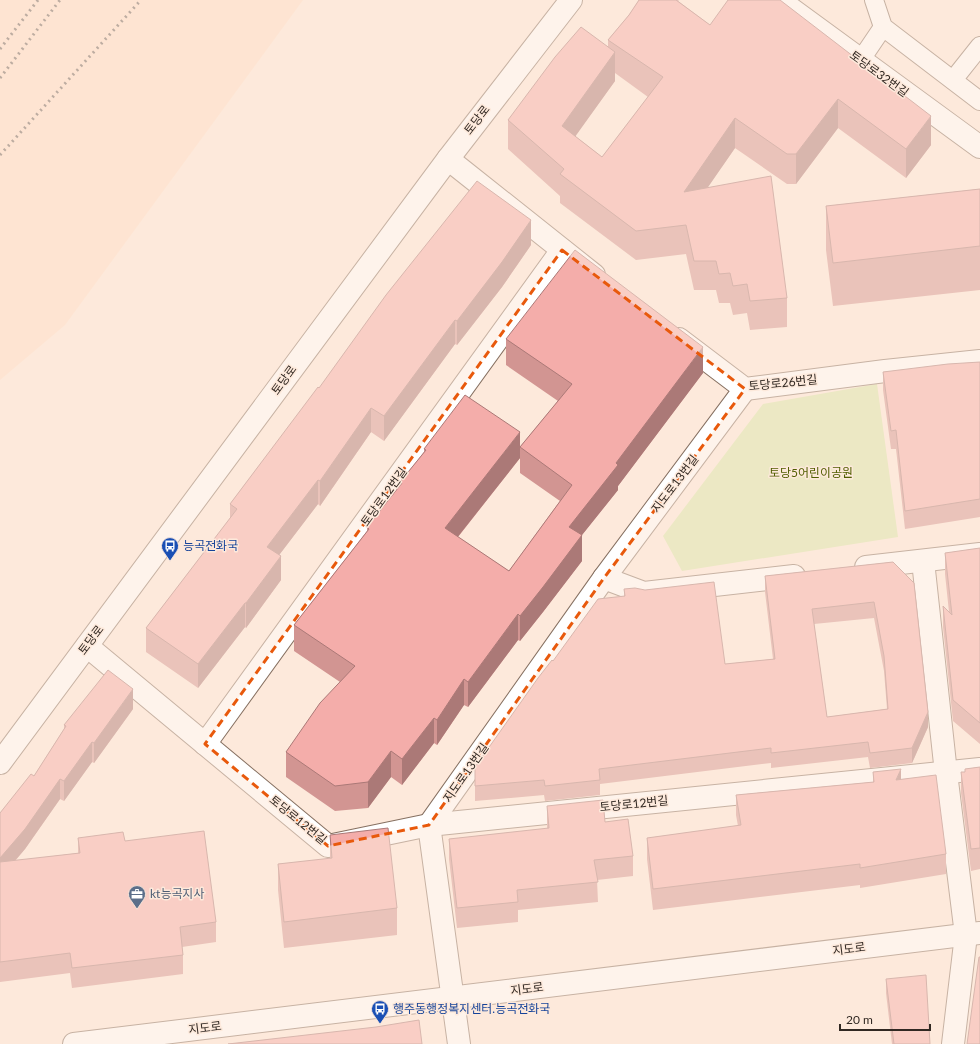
<svg xmlns="http://www.w3.org/2000/svg" width="980" height="1044" viewBox="0 0 980 1044" font-family="Lato,'Noto Sans KR',sans-serif">
<rect width="100%" height="100%" fill="#fde9db"/>
<path fill="#fedec8" d="M0 0H303L65 325 0 380Z"/>
<path fill="#d7e6a8" d="M877 384 898 537 682 571 663 536 763 404Z"/>
<g fill="none" stroke-linecap="round" stroke-linejoin="round">
<g stroke="#867061" stroke-width="20">
<g id="lane">
<path d="M874 0 883 27 980 101"/>
<path d="M860 61 883 27"/>
<path d="M953 80 980 46"/>
</g>
</g>
<g stroke="#867061" stroke-width="24">
<g id="street">
<path d="M779 0 980 147"/>
<path d="M448 159 594 275"/>
<path d="M679 339 745 389 885 371 980 361"/>
<path d="M923 561 946 773 966 935 953 1044"/>
<path d="M866 567 980 554"/>
<path d="M604 578 644 593 794 576"/>
<path d="M87 646 328 846 429 825 980 769"/>
<path d="M205 744 562 250"/>
<path d="M459 1044 429 825 604 578 745 389"/>
</g>
</g>
<g stroke="#867061" stroke-width="24">
<g id="secondary">
<path d="M0 763 448 159 571 0"/>
<path d="M74 1044 980 933"/>
</g>
</g>
<use href="#lane" stroke="#fff" stroke-width="18"/>
<use href="#street" stroke="#fff" stroke-width="22"/>
<use href="#secondary" stroke="#fff" stroke-width="22"/>
<g stroke="#70635b" stroke-width="3" stroke-dasharray="2 4" stroke-linecap="butt">
<path d="M0 49 38 0"/>
<path d="M0 78 60 0"/>
<path d="M0 155 141 0"/>
</g>
</g>
<g fill="#d29592" fill-rule="evenodd">
<path d="M639 0H679L678 1 710 25 931 145 906 178 838 128 796 184H787L735 148 707 188 787 298V327L750 330 747 313 733 315 730 303H719L716 290H694L686 254 636 260 560 203V196L508 149V120L608 47V40L629 15ZM615 73 648 97 602 157 575 136 615 81Z"/>
<path d="M980 189V290L833 306 826 250V206Z"/>
<path d="M531 245 502 287 457 345 455 344 384 441 371 432 320 506 318 504 279 555 281 580 246 628 245 627 198 688 146 652V628L230 519V504L319 388Z"/>
<path d="M506 339 703 373 618 486V490L582 535V561L543 612 520 641 518 640 468 707 464 705 437 745 434 743 402 785 391 777 368 808 335 811 286 777V752L340 682 294 651V625L367 531V527L400 486V482L424 452V449L520 458 458 537 509 571 560 501 520 473V447L558 401 506 365Z"/>
<path d="M980 362V517L905 529 896 449H891L883 390V372Z"/>
<path d="M980 548V744L953 721 943 627V606L949 612 945 574V553Z"/>
<path d="M893 562 928 727 912 763 870 768 868 757 771 768V763L600 784V795L545 801 544 795 475 801V767L553 661 624 596V589L725 664 773 659 765 592V576ZM874 618 884 671 887 709 827 717 814 624Z"/>
<path d="M133 709 94 763 92 762 64 801 60 799 25 849 15 861 78 853V838L125 841 216 922V942L182 947 183 955V974L72 988 70 973 0 982V813L34 776 64 729V725Z"/>
<path d="M980 767V869L971 871 961 793V772H965V769Z"/>
<path d="M873 772 901 779 946 854V874L860 888V885L653 910 647 859V838L738 826 736 815V795L873 782Z"/>
<path d="M547 806 605 822 633 856V876L597 880 598 902 518 910V922L457 928 449 859V839L547 829Z"/>
<path d="M330 835 397 908V935L284 948 278 890V864L330 859Z"/>
<path d="M886 979 930 1044H892L886 993Z"/>
</g>
<g fill="#ab7977">
<path d="M615 52V81L562 155V126Z"/>
<path d="M838 99V128L796 184V154Z"/>
<path d="M931 116V145L906 178V149Z"/>
<path d="M735 118V148L684 222V192Z"/>
<path d="M531 220V245L502 287 457 345V321Z"/>
<path d="M455 320V344L384 441V416Z"/>
<path d="M703 347V373L618 486V490L582 535V561L543 612 520 641V616L569 527 616 463Z"/>
<path d="M371 408V432L320 506V481Z"/>
<path d="M520 432V458L445 553V528Z"/>
<path d="M318 480V504L267 571V547Z"/>
<path d="M281 556V580L246 628V603Z"/>
<path d="M245 603V627L198 688V664Z"/>
<path d="M518 614V640L468 707V682Z"/>
<path d="M464 679V705L437 745V720Z"/>
<path d="M133 689V709L94 763V743Z"/>
<path d="M928 712V727L912 763V748Z"/>
<path d="M434 718V743L402 785V759Z"/>
<path d="M92 742V762L64 801V781Z"/>
<path d="M391 751V777L368 808V782Z"/>
<path d="M901 769V790L896 780Z"/>
<path d="M60 779V799L25 849 0 878V858Z"/>
</g>
<g fill="#f4adaa" stroke="#ab7977" fill-rule="evenodd">
<path d="M639 0H676L710 25 728 0H780L931 116 906 149 838 99 796 154H787L735 118 684 192 771 176 787 298 750 301 747 284 733 286 730 273 719 274 716 261H694L686 225 636 231 560 174 564 169 508 120 555 57 581 27 615 52 562 126 602 157 663 77 608 40 629 15Z"/>
<path d="M477 181 531 220 502 262 457 321 455 320 384 416 371 408 320 481 318 480 267 547 281 556 246 603H245L198 664 146 628 237 509 230 504 318 387 319 388 386 295Z"/>
<path d="M980 189V246L833 263 826 206Z"/>
<path d="M575 250 703 347 616 463 618 465 569 527 582 535 543 587 520 616 518 614 468 682 464 679 437 720 434 718 402 759 391 751 368 782 335 786 286 752 320 703 355 666 294 625 369 529 367 527 402 483 400 482 426 450 424 449 465 395 520 432 445 528 509 571 572 485 520 447 572 384 506 339Z"/>
<path d="M980 362V499L905 511 896 430 891 431 883 372 948 364Z"/>
<path d="M980 548V723L953 700 943 606 952 615 945 553Z"/>
<path d="M893 562 914 583 928 712 912 748 870 753 868 742 771 753V748L599 769 600 780 545 786 544 780 475 786V767L538 678 552 660 553 661 598 599 625 596 624 589 635 588 645 590 714 582 725 664 775 659 765 576ZM874 602 884 656 888 709 827 717 812 609Z"/>
<path d="M108 670 133 689 94 743 92 742 64 781 60 779 25 829 0 858V813L31 774 34 776 66 726 64 725Z"/>
<path d="M980 767V848L971 849 961 772H965V769Z"/>
<path d="M901 769 896 780 936 775 946 854 860 868V864L653 889 647 838 741 825 736 795 874 782 873 772Z"/>
<path d="M603 800 605 822 628 819 633 856 594 860 598 882 517 890 518 902 457 908 449 839 549 828 547 806Z"/>
<path d="M388 828 397 908 284 922 278 864 332 858 330 835Z"/>
<path d="M204 831 216 922 180 927 183 955 72 968 70 953 0 962V862L80 853 78 838 123 832 125 841Z"/>
<path d="M979 957H980V1044H967Z"/>
<path d="M926 975 930 1044H894L886 979Z"/>
<path d="M419 1020 422 1044H228L376 1027Z"/>
</g>
<path d="M0 0H980V1044H0ZM562 250 745 389 604 578 429 825 328 846 205 744Z" fill="#fde9db" fill-opacity=".55" fill-rule="evenodd"/>
<path fill="none" stroke="#e8590c" stroke-width="3" stroke-dasharray="8 5" stroke-linejoin="round" d="M562 250 745 389 604 578 429 825 328 846 205 744Z"/>
<defs>
<g id="bus-pin" transform="scale(0.9)"><path d="M0 17L-7.5 6A9.5 9.5 0 1 1 7.5 6Z" fill="#1a4fb4" stroke="#fde9db"/><path d="M-5-6H5V4H4V6H2V4H-2V6H-4V4H-5ZM-3.5-4V0h7V-4ZM-3.5 1.2v1.5H-2V1.2ZM2 1.2v1.5H3.5V1.2Z" fill="#fff"/></g>
<g id="office-pin" transform="scale(0.9)"><path d="M0 17L-7.5 6A9.5 9.5 0 1 1 7.5 6Z" fill="#5c6f8a" stroke="#fde9db"/><path d="M-6-3h4V-5.5h4V-3h4V5H-6ZM-1-4.5V-3h2v-1.5ZM-6 0V1H6V0Z" fill="#fff"/></g>
</defs>
<g fill-rule="evenodd">
<use href="#bus-pin" x="170" y="546"/>
<use href="#office-pin" x="137" y="894"/>
<use href="#bus-pin" x="380" y="1009"/>
</g>
<g text-anchor="middle" stroke-width="3" stroke-linejoin="round" paint-order="stroke">
<g font-size="12" fill="#312822" stroke="#fde9db">
<text transform="translate(879 74) rotate(36)" y="4">토당로32번길</text>
<text transform="translate(477 120) rotate(-52)" y="4">토당로</text>
<text transform="translate(284 380) rotate(-54)" y="4">토당로</text>
<text transform="translate(783 383) rotate(-6)" y="4">토당로26번길</text>
<text transform="translate(675 484) rotate(-53)" y="4">지도로13번길</text>
<text transform="translate(384 497) rotate(-54)" y="4">토당로12번길</text>
<text transform="translate(91 640) rotate(-53)" y="4">토당로</text>
<text transform="translate(466 773) rotate(-55)" y="4">지도로13번길</text>
<text transform="translate(634 804) rotate(-6)" y="4">토당로12번길</text>
<text transform="translate(298 820) rotate(39)" y="4">토당로12번길</text>
<text transform="translate(849 949) rotate(-7)" y="4">지도로</text>
<text transform="translate(527 989) rotate(-7)" y="4">지도로</text>
<text transform="translate(205 1028) rotate(-7)" y="4">지도로</text>
</g>
<g font-size="12" fill="#515e00" stroke="#fde9db">
<text x="811" y="477">토당5어린이공원</text>
</g>
<g font-size="12" fill="#164399" stroke="#fde9db" text-anchor="start">
<text x="183" y="550">능곡전화국</text>
<text x="393" y="1013">행주동행정복지센터.능곡전화국</text>
</g>
<g font-size="12" fill="#4e5e75" stroke="#fde9db" text-anchor="start">
<text x="150" y="898">kt능곡지사</text>
</g>
</g>
<path d="M840 1024v6h90v-6" fill="none" stroke="#312822" stroke-width="2"/>
<text x="846" y="1024" font-size="12" fill="#312822" stroke="#fde9db" stroke-width="3" paint-order="stroke">20 m</text>
</svg>
